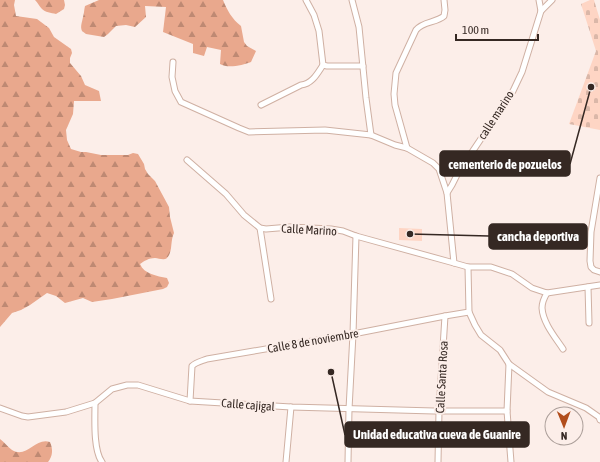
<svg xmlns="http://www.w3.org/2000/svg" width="600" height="462" viewBox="0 0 600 462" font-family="'Asap Condensed',sans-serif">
<defs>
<pattern id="forest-firs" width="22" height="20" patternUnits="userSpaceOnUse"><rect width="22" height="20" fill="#e9a88d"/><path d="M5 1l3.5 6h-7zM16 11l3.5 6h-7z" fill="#be8973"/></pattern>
<pattern id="cemetery-stones" width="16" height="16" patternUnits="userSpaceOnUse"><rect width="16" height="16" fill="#fed5c4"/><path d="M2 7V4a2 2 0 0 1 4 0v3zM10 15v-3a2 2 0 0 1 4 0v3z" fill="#dab7a8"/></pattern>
</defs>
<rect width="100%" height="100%" fill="#fceee9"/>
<g fill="url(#forest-firs)">
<path d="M0 0H15L14 5 16 16 37 19 49 28 54 37 71 49 72 53 70 58V63L81 76 85 85 99 91 101 101H74L73 114 66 130 67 140 71 149 81 152H86L101 155H128L133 153 138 154 144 164 145 169 148 174 155 181 169 207 170 217 174 233C170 241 173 252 167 258 163 261 159 258 155 258 149 258 144 261 140 264 144 274 157 276 167 278L169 283 167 287 163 289 112 299 92 302 83 298 65 303 56 296 47 293 30 305 21 310 12 313 0 327Z"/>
<path d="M35 0H64L65 5 64 9 56 14C51 13 45 12 42 9 39 6 38 3 35 0Z"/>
<path d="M99 0H223C227 10 232 19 241 26L244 42 247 46 256 51 251 62C243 65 228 69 220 64L221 50 207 47 204 56 193 53V44L163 32 166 7 145 6 146 17 135 27 126 25 116 26 108 34 104 37 86 34 82 31C80 26 82 23 83 17 84 14 84 10 85 6Z"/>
<path d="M0 439C4 442 8 447 12 450 27 459 35 437 50 442 53 449 53 456 48 462H0Z"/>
</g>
<path fill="url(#cemetery-stones)" d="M590 0H594L600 20V130L569 124 596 51 581 4Z"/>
<path fill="#fed5c4" d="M399 228 422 229V241L399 240Z"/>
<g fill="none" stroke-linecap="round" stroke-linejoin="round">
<g stroke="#cfb0a3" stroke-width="7">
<g id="street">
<path d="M306 0 314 15 319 31 323 65 327 66H363"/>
<path d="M352 0 359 27 366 98 371 135"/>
<path d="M539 0 541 11 522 72 513 91 458 173 452 185 447 193 454 263 468 267H491L512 274 532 288 547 293 600 285"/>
<path d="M541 11 552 0"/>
<path d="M173 62 172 77 175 91 181 102 239 128 249 132 325 130 371 135 395 145 407 148 433 163 439 169 447 193"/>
<path d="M261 105 301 85C312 84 317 74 323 65"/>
<path d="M407 148 395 105 394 94 396 73 416 30C423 21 436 23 444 16L445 10 444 0"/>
<path d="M187 160 226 194 244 215 260 228 266 229 290 227 331 229 343 231 356 236 454 263"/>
<path d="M600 178 591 232 590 261 591 267 594 270 600 272"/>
<path d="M260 228 271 299"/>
<path d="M468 267 469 312 475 325 481 335 500 350 509 364 507 411 511 462"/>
<path d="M588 287 589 323"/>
<path d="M547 293C544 298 542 303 542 308 543 323 555 337 563 349"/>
<path d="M509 364 548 392 586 408 599 417 600 420"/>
<path d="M190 401 192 366C196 362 202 361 207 359L353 334 445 316 469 312"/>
<path d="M95 403C95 418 93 450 102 462"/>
<path d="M0 408 22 416 28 417 66 412 95 403 112 389 127 385H138L190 401 291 407 434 411H507"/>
<path d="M286 462 291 407"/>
<path d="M348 462 349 409 353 334 356 236"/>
<path d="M438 462 439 411 445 316"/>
</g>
</g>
<use href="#street" stroke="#fff" stroke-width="5"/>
</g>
<g text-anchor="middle" stroke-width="4" stroke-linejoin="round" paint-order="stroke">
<g font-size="12" fill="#352823" stroke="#fceee9">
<text transform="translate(496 115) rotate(-57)" y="4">calle marino</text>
<text transform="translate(309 230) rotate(3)" y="4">Calle Marino</text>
<text transform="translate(313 341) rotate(-10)" y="4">Calle 8 de noviembre</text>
<text transform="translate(442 377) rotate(-87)" y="4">Calle Santa Rosa</text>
<text transform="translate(248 405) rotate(4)" y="4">Calle cajigal</text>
</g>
</g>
<path fill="none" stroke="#352823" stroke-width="1.5" d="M591 87L570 164M410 234L489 236M331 372L345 435"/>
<g fill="#352823" stroke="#fceee9" stroke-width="1.5">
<circle cx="591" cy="87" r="4"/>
<circle cx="410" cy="234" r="4"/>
<circle cx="331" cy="372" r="4"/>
</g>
<g fill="#352823" stroke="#352823" stroke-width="1.5">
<rect x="440" y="151" width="130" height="25" rx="4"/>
<rect x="489" y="224" width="98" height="25" rx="4"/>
<rect x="345" y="422" width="184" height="25" rx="4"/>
</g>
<g font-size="13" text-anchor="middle" font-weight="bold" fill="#fff">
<text x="505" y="169">cementerio de pozuelos</text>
<text x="538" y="241">cancha deportiva</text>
<text x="437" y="439">Unidad educativa cueva de Guanire</text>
</g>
<g transform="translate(564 426) rotate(179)"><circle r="19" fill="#fceee9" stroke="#ac9f9a"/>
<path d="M0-3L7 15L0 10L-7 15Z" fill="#b14d1c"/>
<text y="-6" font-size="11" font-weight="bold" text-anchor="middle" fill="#352823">N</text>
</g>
<path d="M456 34v6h82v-6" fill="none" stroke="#352823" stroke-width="2"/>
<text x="462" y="34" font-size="12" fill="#352823" stroke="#fceee9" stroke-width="3" paint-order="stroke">100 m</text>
</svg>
